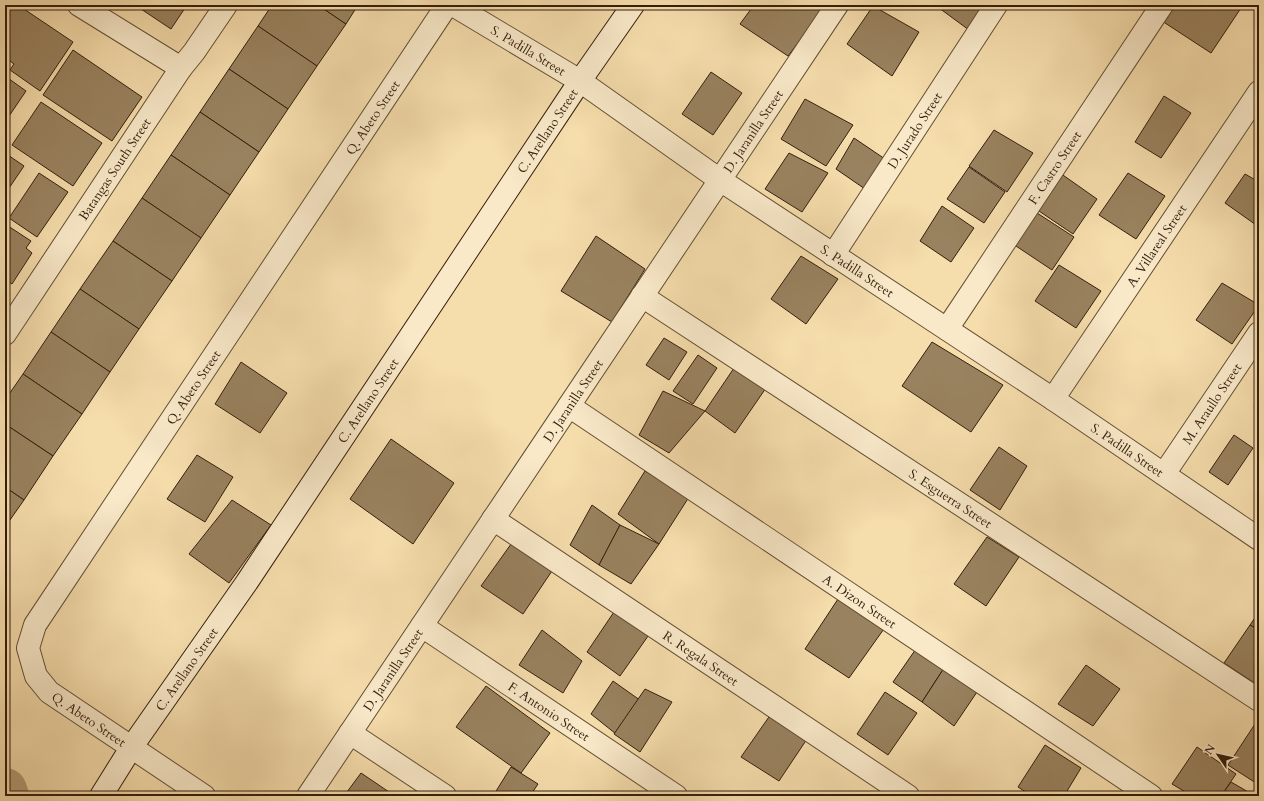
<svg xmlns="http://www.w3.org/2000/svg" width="1264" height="801" viewBox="0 0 1264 801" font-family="Cardo,serif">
<rect width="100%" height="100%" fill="#f6ddac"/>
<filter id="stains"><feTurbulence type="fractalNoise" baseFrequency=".005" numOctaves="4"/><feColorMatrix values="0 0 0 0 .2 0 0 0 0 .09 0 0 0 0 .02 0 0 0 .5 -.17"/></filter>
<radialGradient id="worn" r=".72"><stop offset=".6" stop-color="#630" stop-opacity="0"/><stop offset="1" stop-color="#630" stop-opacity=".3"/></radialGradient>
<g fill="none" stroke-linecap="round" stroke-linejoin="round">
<path stroke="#b49c76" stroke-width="44" d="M5 790 7 796"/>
</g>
<g fill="#99825f" stroke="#341f0c">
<path d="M12 5H18L73 42 40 91 10 70 14 64 5 57V16Z"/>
<path d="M135 5H187L171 29Z"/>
<path d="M272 5H318L346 24 317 66 258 26Z"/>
<path d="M318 5H358L346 24Z"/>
<path d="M754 5H817L824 9 788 56 740 24Z"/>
<path d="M935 5H985L969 30Z"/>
<path d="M1173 5H1243L1211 53 1162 21Z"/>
<path d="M873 6 919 32 892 76 847 44Z"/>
<path d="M258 26 317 66 288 109 229 69Z"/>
<path d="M73 50 142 97 112 141 43 95Z"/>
<path d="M229 69 288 109 259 152 200 112Z"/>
<path d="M711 72 742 93 713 135 682 114Z"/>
<path d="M5 76 26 91 5 122Z"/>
<path d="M1164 96 1191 113 1161 158 1135 142Z"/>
<path d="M805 99 853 125 826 166 781 139Z"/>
<path d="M41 102 102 143 73 186 12 145Z"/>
<path d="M200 112 259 152 230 195 171 155Z"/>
<path d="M994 130 1033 153 1007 192 969 166Z"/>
<path d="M854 138 885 159 865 189 836 169Z"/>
<path d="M5 153 24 166 5 194Z"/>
<path d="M789 153 828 173 802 212 765 189Z"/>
<path d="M171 155 230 195 201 238 142 198Z"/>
<path d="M969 167 1005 192 984 223 947 199Z"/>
<path d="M39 173 68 192 37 237 9 218Z"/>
<path d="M1060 173 1097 199 1073 234 1036 209Z"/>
<path d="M1128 173 1165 196 1136 239 1099 215Z"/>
<path d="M1245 174 1259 182V227L1225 203Z"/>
<path d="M142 198 201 238 172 281 113 241Z"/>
<path d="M942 206 974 228 951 262 920 241Z"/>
<path d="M1034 211 1074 237 1052 270 1013 244Z"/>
<path d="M5 224 31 241 26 248 32 253 12 284 5 279Z"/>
<path d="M596 236 645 269 612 322 561 291Z"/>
<path d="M113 241 172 281 139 329 80 289Z"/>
<path d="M801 256 838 279 806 324 771 299Z"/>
<path d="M1059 265 1101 291 1076 328 1035 301Z"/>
<path d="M1222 283 1259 305 1232 344 1196 320Z"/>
<path d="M80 289 139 329 110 372 51 332Z"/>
<path d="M51 332 110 372 82 414 23 374Z"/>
<path d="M664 338 687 352 669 380 646 365Z"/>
<path d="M932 342 1003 385 971 432 902 386Z"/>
<path d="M698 355 717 368 693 404 673 391Z"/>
<path d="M241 362 287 393 260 433 215 404Z"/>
<path d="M734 368 766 388 735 433 705 411Z"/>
<path d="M23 374 82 414 53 456 5 424V400Z"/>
<path d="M663 391 705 411 669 453 639 435Z"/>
<path d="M1259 399V411L1254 407Z"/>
<path d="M5 424 53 456 24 500 5 487Z"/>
<path d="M1234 435 1253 448 1228 485 1209 472Z"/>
<path d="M391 439 454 483 413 544 350 499Z"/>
<path d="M999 447 1027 466 1000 510 970 490Z"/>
<path d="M197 455 233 477 205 522 167 499Z"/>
<path d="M645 471 689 497 659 544 618 514Z"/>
<path d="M5 487 24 500 5 527Z"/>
<path d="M232 500 271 525 229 583 189 554Z"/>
<path d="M592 505 620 525 599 565 570 545Z"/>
<path d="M620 525 659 544 631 584 599 565Z"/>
<path d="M987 537 1019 557 986 606 954 584Z"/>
<path d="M514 540 556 565 523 614 481 586Z"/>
<path d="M840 596 886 626 849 678 805 649Z"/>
<path d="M618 606 653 629 620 676 587 652Z"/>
<path d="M1259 612V630L1250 625Z"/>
<path d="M1250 625 1259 630V686L1224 663Z"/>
<path d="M542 630 582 661 563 693 519 665Z"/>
<path d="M918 646 946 665 922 702 893 682Z"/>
<path d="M946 665 979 689 954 726 922 702Z"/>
<path d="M1086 665 1120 689 1093 726 1058 704Z"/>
<path d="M613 681 644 703 621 738 591 714Z"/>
<path d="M486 686 550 733 521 773 456 727Z"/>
<path d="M645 689 672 702 640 752 614 734Z"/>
<path d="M885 692 917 713 888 755 857 734Z"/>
<path d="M771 714 809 736 779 781 741 757Z"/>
<path d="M1255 724 1259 727V785L1228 765Z"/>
<path d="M1045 745 1081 768 1064 796H1032L1018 787Z"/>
<path d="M1197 747 1236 774 1221 796H1192L1172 784Z"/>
<path d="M511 767 538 784 530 796H493Z"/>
<path d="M361 773 395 796H344Z"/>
<path d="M1231 782 1250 793 1249 796H1221Z"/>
</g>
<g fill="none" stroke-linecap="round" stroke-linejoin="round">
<g stroke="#644e34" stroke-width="24">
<g id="street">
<path d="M79 5 181 68"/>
<path id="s1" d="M453 5 580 81 720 180 1053 399 1259 539"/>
<path id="s2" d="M833 255 996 5"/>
<path id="s3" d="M642 296 1259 700"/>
<path id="s4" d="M947 329 1162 5"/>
<path id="s5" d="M5 334 181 68 194 52 226 5"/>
<path id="s6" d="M1053 399 1259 92"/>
<path id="s7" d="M569 406 1151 796"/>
<path id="s8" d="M1164 474 1259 333"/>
<path id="s9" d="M493 519 908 796"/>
<path id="s10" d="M422 626 676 796"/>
<path d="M350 733 445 796"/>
<path id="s11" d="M204 796 49 692 36 676 28 648 35 625 447 5"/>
<path id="s12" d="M308 796 837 5"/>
</g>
</g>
<g stroke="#341f0c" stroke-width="24">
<g id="secondary">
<path id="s13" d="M101 796 131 748 247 582 580 81 633 5"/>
</g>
</g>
<use href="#street" stroke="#f9e9c9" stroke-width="22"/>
<use href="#secondary" stroke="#f9e9c9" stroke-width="22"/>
</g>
<g text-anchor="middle" stroke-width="3" stroke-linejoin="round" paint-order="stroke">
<g font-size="13" fill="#341f0c" stroke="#f9e9c9">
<text dy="5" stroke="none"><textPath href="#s1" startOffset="88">S. Padilla Street</textPath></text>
<text dy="5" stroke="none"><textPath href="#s11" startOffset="870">Q. Abeto Street</textPath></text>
<text dy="5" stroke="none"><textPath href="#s2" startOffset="149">D. Jurado Street</textPath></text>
<text dy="5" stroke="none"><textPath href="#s13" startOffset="801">C. Arellano Street</textPath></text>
<text dy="5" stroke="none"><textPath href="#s12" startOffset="800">D. Jaranilla Street</textPath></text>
<text dy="5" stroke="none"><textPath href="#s4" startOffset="194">F. Castro Street</textPath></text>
<text dy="5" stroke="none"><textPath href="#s5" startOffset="198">Batangas South Street</textPath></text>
<text dy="5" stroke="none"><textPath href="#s6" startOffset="185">A. Villareal Street</textPath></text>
<text dy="5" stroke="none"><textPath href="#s1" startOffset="484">S. Padilla Street</textPath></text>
<text dy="5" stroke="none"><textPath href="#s11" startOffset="546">Q. Abeto Street</textPath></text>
<text dy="5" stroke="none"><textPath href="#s13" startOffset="477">C. Arellano Street</textPath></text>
<text dy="5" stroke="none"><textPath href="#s12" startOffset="476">D. Jaranilla Street</textPath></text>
<text dy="5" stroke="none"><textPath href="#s8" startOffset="85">M. Araullo Street</textPath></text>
<text dy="5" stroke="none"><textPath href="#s1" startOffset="808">S. Padilla Street</textPath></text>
<text dy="5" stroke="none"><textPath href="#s3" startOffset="369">S. Esguerra Street</textPath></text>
<text dy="5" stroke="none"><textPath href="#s7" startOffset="350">A. Dizon Street</textPath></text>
<text dy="5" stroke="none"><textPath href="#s9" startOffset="250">R. Regala Street</textPath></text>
<text dy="5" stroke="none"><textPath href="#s13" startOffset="153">C. Arellano Street</textPath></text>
<text dy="5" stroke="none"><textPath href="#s12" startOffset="152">D. Jaranilla Street</textPath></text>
<text dy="5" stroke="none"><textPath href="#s10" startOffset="153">F. Antonio Street</textPath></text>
<text transform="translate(89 719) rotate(34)" y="5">Q. Abeto Street</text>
</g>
</g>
<rect width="1264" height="801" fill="none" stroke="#f6ddac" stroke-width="20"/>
<rect x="6" y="6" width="1252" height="789" fill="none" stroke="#341f0c" stroke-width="2"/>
<rect x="10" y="10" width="1244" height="781" fill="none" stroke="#341f0c"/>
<g transform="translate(1218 755) rotate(304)" stroke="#f9e9c9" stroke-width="3" paint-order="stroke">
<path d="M0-3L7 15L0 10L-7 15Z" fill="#341f0c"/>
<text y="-6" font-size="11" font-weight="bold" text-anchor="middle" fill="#341f0c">N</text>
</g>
<rect width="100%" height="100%" filter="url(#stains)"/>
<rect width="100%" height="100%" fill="url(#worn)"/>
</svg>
